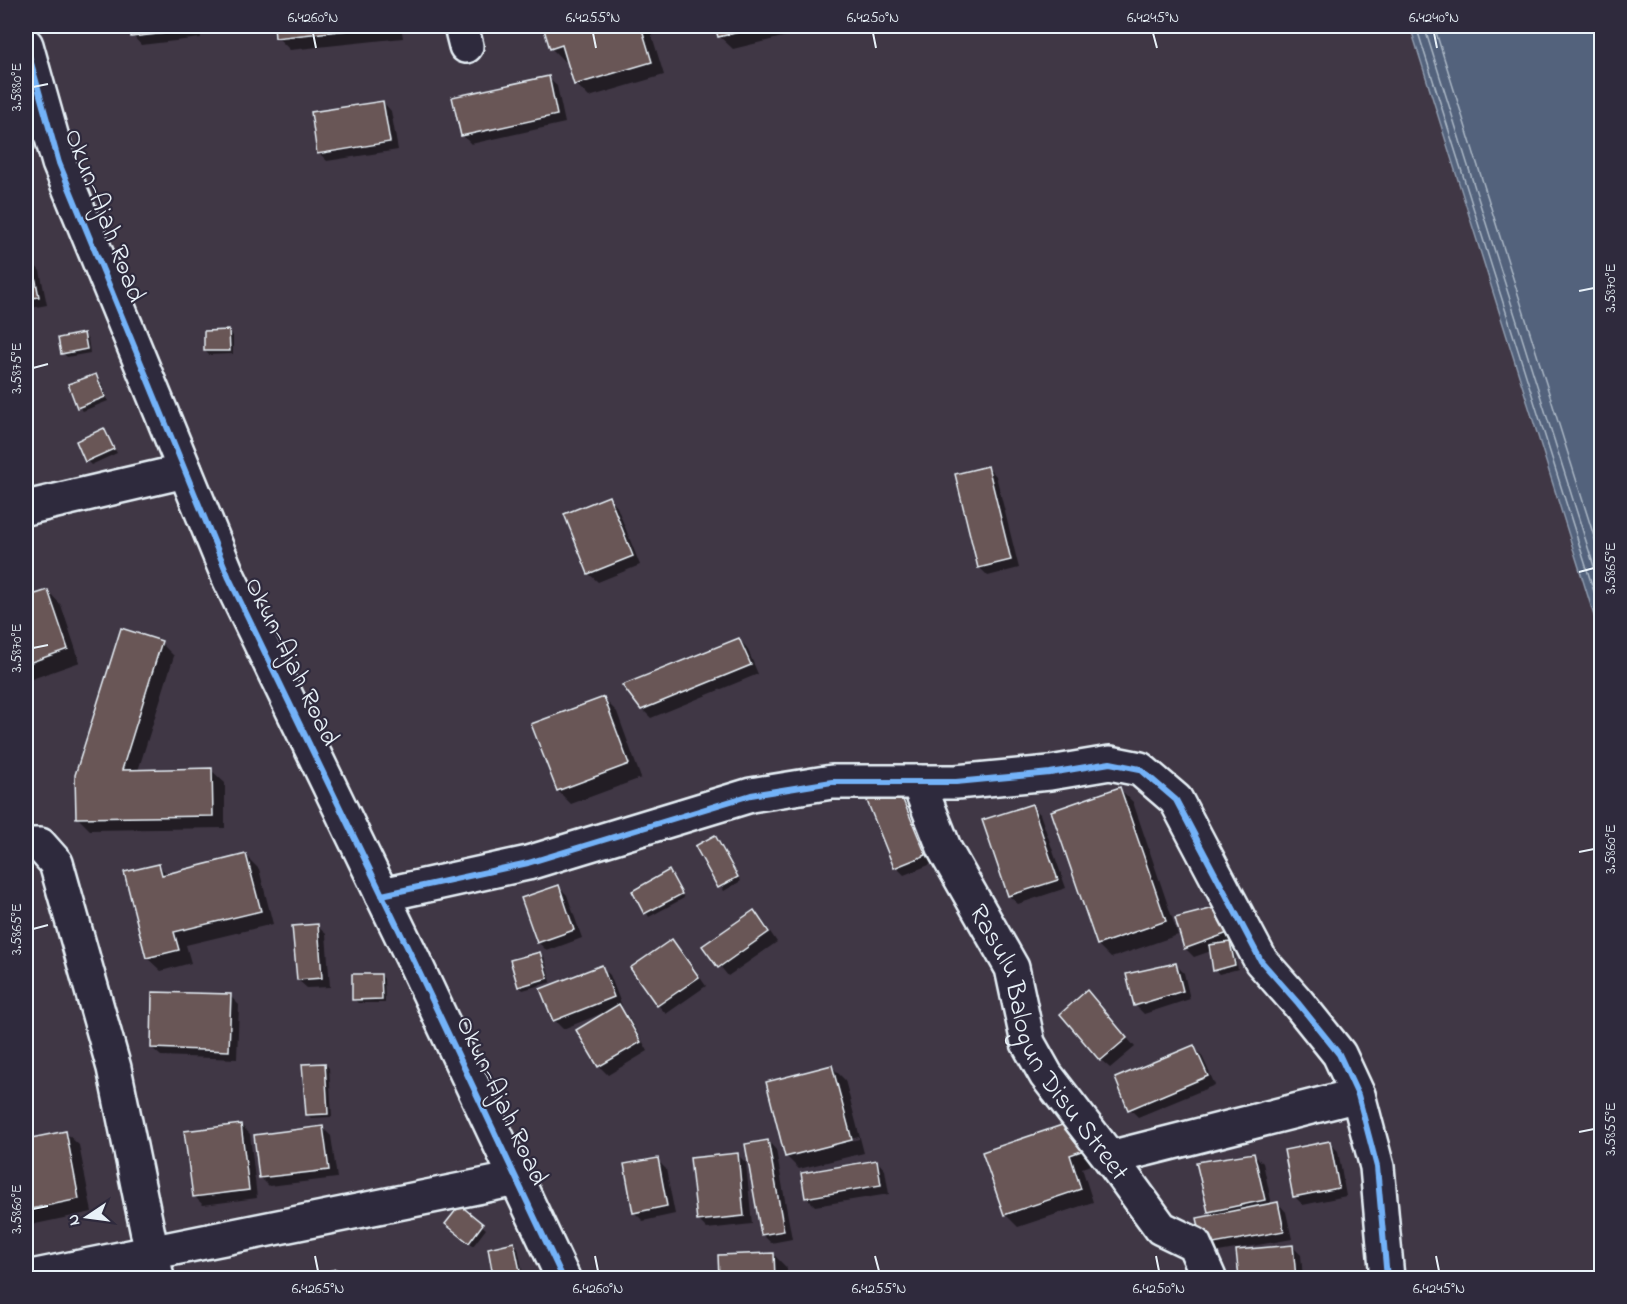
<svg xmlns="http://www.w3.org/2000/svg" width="1627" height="1304" viewBox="0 0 1627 1304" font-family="'Indie Flower',sans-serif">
<rect width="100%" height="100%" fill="#403745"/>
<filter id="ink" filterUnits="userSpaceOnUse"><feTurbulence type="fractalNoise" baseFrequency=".0167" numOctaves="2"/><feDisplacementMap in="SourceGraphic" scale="12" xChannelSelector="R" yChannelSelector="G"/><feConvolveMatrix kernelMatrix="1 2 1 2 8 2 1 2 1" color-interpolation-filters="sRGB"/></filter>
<g filter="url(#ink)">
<path fill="#52627c" stroke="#8e9bae" stroke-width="1.5" d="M1410 26H1601V638Z"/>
<g fill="#0007" fill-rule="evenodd">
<path d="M131 26H200L201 38 141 45 133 36Z"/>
<path d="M276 26H401L403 38 290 50 277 37Z"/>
<path d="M545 26H649L664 75 589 97 576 84 568 60 564 61 551 48Z"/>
<path d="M717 26H828L733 49 719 36Z"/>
<path d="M548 78 557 86 565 123 471 144 462 135Z"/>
<path d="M383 102 391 111 398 150 327 161 319 153Z"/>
<path d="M32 262 40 271 47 305 26 309V264Z"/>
<path d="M229 332 233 336V354L209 355 205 351Z"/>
<path d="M84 335 88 339 90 353 67 357 63 353Z"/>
<path d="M96 376 100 380 108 401 83 411 79 407Z"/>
<path d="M104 430 117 453 91 465 87 461 78 442Z"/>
<path d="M988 467 996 476 1019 568 988 576 979 567Z"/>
<path d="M609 498 617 507 640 565 598 582 589 574 566 515Z"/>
<path d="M48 591 61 605 80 662 26 681V599Z"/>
<path d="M739 639 747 648 758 674 651 718 642 709Z"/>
<path d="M161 643 174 656 138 771 211 770 225 783V828L90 830 77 817Z"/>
<path d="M604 699 617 712 641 778 571 804 558 791Z"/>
<path d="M1120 789 1133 802 1178 935 1111 958 1098 945Z"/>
<path d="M898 790 907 799 934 863 904 875 896 867Z"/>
<path d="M1032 806 1040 814 1066 888 1018 904 1009 896Z"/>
<path d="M715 837 741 881 724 891 697 846Z"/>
<path d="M246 856 259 869 273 924 186 945 191 963 161 971 147 958 126 873 158 865 168 875Z"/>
<path d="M669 872 684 898 649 917 634 891Z"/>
<path d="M559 887 567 895 582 938 547 951 538 942Z"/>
<path d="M1221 908 1236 942 1230 944 1233 947 1238 969 1219 974 1215 970 1211 951 1194 957 1185 948Z"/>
<path d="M754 912 762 920 777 942 728 976 704 946Z"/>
<path d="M317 926 326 934 330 987 307 988 298 980Z"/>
<path d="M672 941 680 949 706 986 666 1014 658 1005Z"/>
<path d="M540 953 544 957 551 982 523 990 519 986Z"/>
<path d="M1176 965 1184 973 1190 999 1144 1014 1135 1005Z"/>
<path d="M601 967 610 975 622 1006 619 1007 627 1015 648 1051 608 1075 599 1066 603 1013 563 1029 554 1020Z"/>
<path d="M381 975 384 979 385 1003H358L354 999Z"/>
<path d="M230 996 239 1005 237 1059 161 1056 152 1048Z"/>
<path d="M1095 1001 1135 1047 1110 1068 1101 1060Z"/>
<path d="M1194 1047 1202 1056 1215 1085 1138 1117 1130 1109Z"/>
<path d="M325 1064 329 1068 332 1117 311 1118 307 1114Z"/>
<path d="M832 1067 845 1080 864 1153 799 1169 786 1156ZM859 1137V1139L793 1156V1153Z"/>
<path d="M1074 1123 1096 1163 1082 1168 1093 1202 1018 1227 1005 1214Z"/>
<path d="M241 1125 250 1134 257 1198 203 1205 194 1196Z"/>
<path d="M323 1128 331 1136 337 1178 269 1186 260 1177Z"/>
<path d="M65 1132 79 1145 92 1212 26 1226V1140Z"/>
<path d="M768 1141 776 1150 792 1239 771 1243 762 1234Z"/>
<path d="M1329 1143 1338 1151 1346 1196 1303 1205 1294 1196Z"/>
<path d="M737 1154 746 1163 752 1224 707 1229 698 1220Z"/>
<path d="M1254 1155 1263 1163 1272 1205 1278 1203 1286 1212 1292 1239 1213 1253 1199 1219 1215 1216 1209 1211Z"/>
<path d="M657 1160 666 1169 675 1214 643 1221 634 1212Z"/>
<path d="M877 1161 885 1170 889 1194 815 1206 806 1197Z"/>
<path d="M460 1207 486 1229 473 1246 451 1227Z"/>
<path d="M514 1244 518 1248 523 1275 498 1278 494 1275Z"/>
<path d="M1292 1246 1301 1255 1303 1278H1240L1238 1252Z"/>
<path d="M774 1255 787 1268V1278H721L720 1256Z"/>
<path d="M137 1265 140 1278H88Z"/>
<path d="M336 1271 343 1278H307Z"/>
</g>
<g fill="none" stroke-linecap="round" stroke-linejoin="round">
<g stroke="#acb8c6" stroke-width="1.5">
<path d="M1416 26 1602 617"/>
<path d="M1424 26 1602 592"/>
<path d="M1434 26 1602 562"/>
</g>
</g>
<g fill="#695657" stroke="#e8f1f8" stroke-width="1.5">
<path d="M130 26H193L194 30 131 37Z"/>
<path d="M274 26H387L275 38Z"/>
<path d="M543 26H641L652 62 574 85 562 45 550 49Z"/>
<path d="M715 26H764L718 37Z"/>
<path d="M549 76 557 115 461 136 452 97Z"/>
<path d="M383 101 390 142 317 154 311 112Z"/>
<path d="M32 261 39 297 26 299V262Z"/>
<path d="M229 330 230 351H204V331Z"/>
<path d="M84 333 87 349 61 354 58 338Z"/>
<path d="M96 374 105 397 77 408 68 384Z"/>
<path d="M104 428 114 449 85 462 76 441Z"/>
<path d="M988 466 1011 560 978 568 955 474Z"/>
<path d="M609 496 633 556 588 574 564 514Z"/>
<path d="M48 590 68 649 26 664V597Z"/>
<path d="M121 628 162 641 122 770 212 768 213 816 76 818 75 775Z"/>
<path d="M739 638 751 665 641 710 622 685Z"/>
<path d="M604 697 629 764 557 791 531 724Z"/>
<path d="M1120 787 1166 921 1097 945 1051 811Z"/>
<path d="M898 788 926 855 894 868 867 801Z"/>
<path d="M1032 804 1058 880 1008 896 982 820Z"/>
<path d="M715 835 738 877 718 888 695 846Z"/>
<path d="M246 854 261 911 174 932 179 950 146 958 124 872 159 864 162 875Z"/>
<path d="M669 870 682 894 644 914 632 891Z"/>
<path d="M559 885 574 930 537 943 521 898Z"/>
<path d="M1222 906 1228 933 1184 949 1175 918Z"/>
<path d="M754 910 769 932 718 968 702 946Z"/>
<path d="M318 924 322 978 297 980 292 926Z"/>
<path d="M672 939 699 977 657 1006 630 968Z"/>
<path d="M1230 942 1235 965 1213 971 1209 945Z"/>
<path d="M540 952 548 978 518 987 510 960Z"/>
<path d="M1176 963 1183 991 1134 1006 1126 974Z"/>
<path d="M602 965 614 997 553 1021 540 989Z"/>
<path d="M352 974H381L382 999 352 1000Z"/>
<path d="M1087 990 1127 1038 1100 1061 1060 1014Z"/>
<path d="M152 992 231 994 229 1051 151 1048Z"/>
<path d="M619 1004 641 1042 598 1067 576 1030Z"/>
<path d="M1194 1045 1208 1076 1128 1110 1115 1078Z"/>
<path d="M325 1063 328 1114 306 1115 302 1064Z"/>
<path d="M832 1065 852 1140 785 1157 766 1082Z"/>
<path d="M1074 1121 1084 1150 1070 1155 1081 1189 1004 1215 982 1152Z"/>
<path d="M241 1124 249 1190 193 1197 184 1131Z"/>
<path d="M323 1126 329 1170 259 1178 254 1135Z"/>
<path d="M66 1131 79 1199 26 1210V1139Z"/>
<path d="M768 1140 784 1231 761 1235 745 1144Z"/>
<path d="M1330 1141 1339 1188 1293 1197 1284 1150Z"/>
<path d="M738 1153 744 1216 697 1221 690 1158Z"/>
<path d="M1254 1153 1265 1200 1208 1212 1196 1162Z"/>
<path d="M658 1158 667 1206 633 1213 624 1164Z"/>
<path d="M877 1160 881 1185 805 1198 801 1173Z"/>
<path d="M1278 1202 1284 1231 1203 1246 1197 1218Z"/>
<path d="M460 1205 483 1224 469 1243 445 1224Z"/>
<path d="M514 1242 520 1271 493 1276 488 1248Z"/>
<path d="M1293 1245 1296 1278H1239L1236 1250Z"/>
<path d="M774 1253 775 1278H719L718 1255Z"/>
<path d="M336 1269 339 1278H301Z"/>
</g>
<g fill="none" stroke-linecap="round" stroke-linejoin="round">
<g stroke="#e8f1f8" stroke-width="38">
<g id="minor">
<path d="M461 26 466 46"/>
<path d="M26 508 185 471"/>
<path id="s1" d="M918 782 945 850 1012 968 1028 1043 1046 1075 1110 1158 1161 1228 1194 1244 1209 1278"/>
<path d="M26 845H40L56 863 114 1068 157 1278"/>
<path d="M382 895 528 863 751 795 832 782H956L1050 773 1110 763 1140 769 1176 800 1261 961 1298 1003 1339 1054 1358 1095 1377 1167 1387 1278"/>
<path d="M1110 1158 1358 1095"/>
<path d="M26 1278 516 1179"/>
</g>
</g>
<g stroke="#e8f1f8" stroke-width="38">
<path id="tertiary" d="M26 45 59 163 229 578 413 959 563 1278"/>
</g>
<use href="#minor" stroke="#2f2a3d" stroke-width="33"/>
<use href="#tertiary" stroke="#2f2a3d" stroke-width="33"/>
<g stroke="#2f2a3d" stroke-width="10">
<g id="cycleway">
<path d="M26 45 59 163 229 578 413 959 563 1278"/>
<path d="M382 895 528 863 751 795 832 782H956L1050 773 1110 763 1140 769 1176 800 1261 961 1298 1003 1339 1054 1358 1095 1377 1167 1387 1278"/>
</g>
</g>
<use href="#cycleway" stroke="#73b2f8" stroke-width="6"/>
</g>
</g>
<path fill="none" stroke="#e8f1f8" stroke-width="2" d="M313 33 316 48M593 33 596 48M873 33 876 48M1153 33 1157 48M1434 33 1437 48M33 87 48 84M1579 291 1594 288M33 368 48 364M1579 572 1594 568M33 648 48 645M1579 852 1594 849M33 929 48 925M1579 1132 1594 1129M33 1209 48 1206M315 1256 318 1271M595 1256 598 1271M875 1256 879 1271M1156 1256 1159 1271M1436 1256 1439 1271"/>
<g text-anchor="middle" stroke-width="4.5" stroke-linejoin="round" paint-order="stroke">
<g font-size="27" fill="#e8f1f8" stroke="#2f2a3d">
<text transform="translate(106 215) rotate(69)" y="9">Okun-Ajah Road</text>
<text transform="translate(293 661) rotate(64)" y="9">Okun-Ajah Road</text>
<text dy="9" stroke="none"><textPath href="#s1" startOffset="294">Rasulu Balogun Disu Street</textPath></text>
<text transform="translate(503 1100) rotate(65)" y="9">Okun-Ajah Road</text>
</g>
</g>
<rect width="1627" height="1304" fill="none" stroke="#2f2a3d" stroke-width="66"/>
<g transform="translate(87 1217) rotate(257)" stroke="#2f2a3d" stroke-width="4.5" paint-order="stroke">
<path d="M0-4.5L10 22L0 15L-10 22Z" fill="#e8f1f8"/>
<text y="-9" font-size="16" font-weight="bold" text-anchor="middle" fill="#e8f1f8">N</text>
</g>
<rect x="33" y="33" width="1561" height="1238" fill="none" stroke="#e8f1f8" stroke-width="2"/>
<g font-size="15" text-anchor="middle" fill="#e8f1f8">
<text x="313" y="22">6.4260°N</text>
<text x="593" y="22">6.4255°N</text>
<text x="873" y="22">6.4250°N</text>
<text x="1153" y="22">6.4245°N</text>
<text x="1434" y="22">6.4240°N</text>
<text transform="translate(16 87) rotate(-90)" y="5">3.5880°E</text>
<text transform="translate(1610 288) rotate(-90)" y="5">3.5870°E</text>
<text transform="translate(16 368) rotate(-90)" y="5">3.5875°E</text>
<text transform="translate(1610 568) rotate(-90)" y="5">3.5865°E</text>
<text transform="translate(16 648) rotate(-90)" y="5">3.5870°E</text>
<text transform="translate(1610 849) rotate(-90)" y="5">3.5860°E</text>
<text transform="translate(16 929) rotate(-90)" y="5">3.5865°E</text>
<text transform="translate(1610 1129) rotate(-90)" y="5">3.5855°E</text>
<text transform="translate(16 1209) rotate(-90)" y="5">3.5860°E</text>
<text x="318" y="1293">6.4265°N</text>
<text x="598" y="1293">6.4260°N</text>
<text x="879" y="1293">6.4255°N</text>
<text x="1159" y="1293">6.4250°N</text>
<text x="1439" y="1293">6.4245°N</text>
</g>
</svg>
